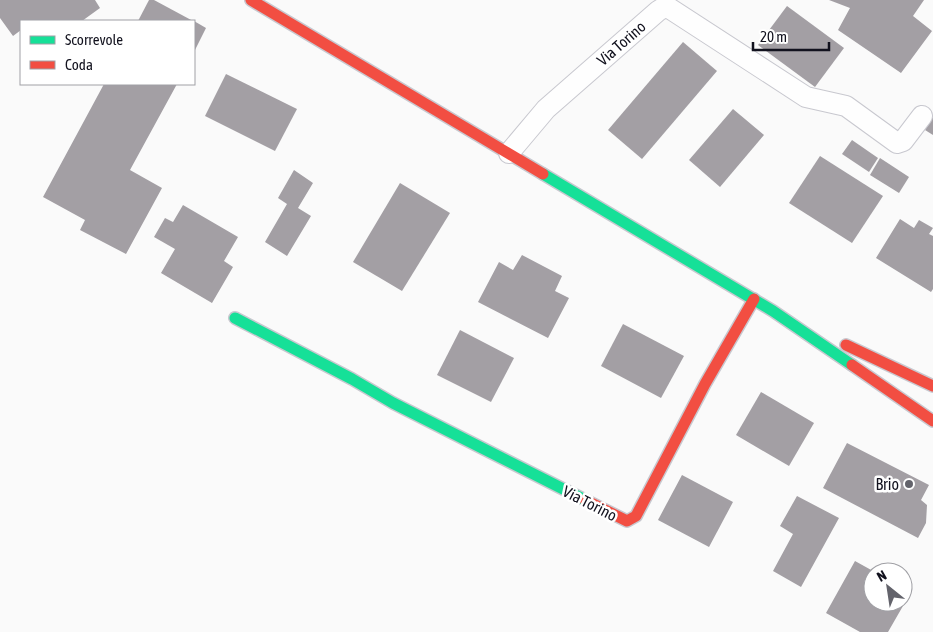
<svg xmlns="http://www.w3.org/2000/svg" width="933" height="632" viewBox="0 0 933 632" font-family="'Asap Condensed',sans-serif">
<rect width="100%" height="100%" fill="#fafafa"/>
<g fill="#a39fa4">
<path d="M0 0H95L100 8 82 21H21V30L13 36 0 18Z"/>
<path d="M149 0H154L193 21H138Z"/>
<path d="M829 0H924L913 16 932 31 901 73 838 30 850 8Z"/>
<path d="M787 6 844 48 815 87 758 45Z"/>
<path d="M194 21 206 28 194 52Z"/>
<path d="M683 42 717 71 642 159 608 130Z"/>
<path d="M226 74 297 109 275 151 205 116Z"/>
<path d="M104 84H177L130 170 162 188 126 254 80 230 85 220 43 197Z"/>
<path d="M733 109 764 135 720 187 689 160Z"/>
<path d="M933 117V135L925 130Z"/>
<path d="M852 140 878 158 869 172 842 154Z"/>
<path d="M820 156 883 196 852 243 789 203Z"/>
<path d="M880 158 909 177 899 193 870 175Z"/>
<path d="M294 170 313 183 298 208 311 216 287 256 265 242 287 204 278 198Z"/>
<path d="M400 183 450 213 402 291 353 262Z"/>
<path d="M183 205 238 237 224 261 233 267 212 303 161 273 175 249 154 237 165 218 173 222Z"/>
<path d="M900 219 914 228 919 220 933 228 929 234 933 236V289L931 292 876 258Z"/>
<path d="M522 255 562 276 555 291 569 298 548 338 478 302 499 262 513 270Z"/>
<path d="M623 324 684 356 661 398 601 366Z"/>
<path d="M460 330 514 358 491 402 437 375Z"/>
<path d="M761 392 814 423 789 466 736 435Z"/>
<path d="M847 443 929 485 921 500 927 505 926 523 918 538 823 488Z"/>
<path d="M682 475 733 502 709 547 658 520Z"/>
<path d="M797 496 839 518 801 587 773 571 793 534 780 526Z"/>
<path d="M855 561 873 571V602H903V587L911 592 888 632H860L826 613Z"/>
</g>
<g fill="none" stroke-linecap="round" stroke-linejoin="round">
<g stroke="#c8c8cf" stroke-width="22">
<path id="street" d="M509 153 546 109 658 11 666 6 806 97 846 106 897 143 903 141 922 116"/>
</g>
<g stroke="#c8c8cf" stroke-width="14">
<g id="fast">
<path d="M543 174 773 311 852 365"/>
<path d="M235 318 352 379 393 403 585 500"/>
</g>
</g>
<g stroke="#c8c8cf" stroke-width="14">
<g id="jam">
<path d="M251 0 543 174"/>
<path d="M846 345 933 386"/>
<path d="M852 365 933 421"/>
<path d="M585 500 627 521 636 516 705 384 754 299"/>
</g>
</g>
<use href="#street" stroke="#fefefe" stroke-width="20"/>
<use href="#fast" stroke="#16e098" stroke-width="11"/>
<use href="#jam" stroke="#f24e42" stroke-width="11"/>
</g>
<circle fill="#63636b" stroke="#fff" stroke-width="2" cx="909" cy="484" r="5"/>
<g text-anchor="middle" stroke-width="5" stroke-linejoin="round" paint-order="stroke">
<g font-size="16" fill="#12121e" stroke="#fff">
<text transform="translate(621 43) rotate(-41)" y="6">Via Torino</text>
<text transform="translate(590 503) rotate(27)" y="6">Via Torino</text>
</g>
<g font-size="16" fill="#12121e" stroke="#fff" text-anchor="end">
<text x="899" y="490">Brio</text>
</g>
</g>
<rect x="20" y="20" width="175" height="65" fill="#ffffff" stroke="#a0a0a5"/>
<rect x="30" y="36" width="25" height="8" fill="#16e098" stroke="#a0a0a5"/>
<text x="65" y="45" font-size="15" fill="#12121e">Scorrevole</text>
<rect x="30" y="61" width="25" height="8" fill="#f24e42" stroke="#a0a0a5"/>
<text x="65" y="70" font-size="15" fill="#12121e">Coda</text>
<g transform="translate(888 587) rotate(330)"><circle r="24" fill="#ffffff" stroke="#a0a0a5"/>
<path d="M0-4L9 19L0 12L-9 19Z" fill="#63636b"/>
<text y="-8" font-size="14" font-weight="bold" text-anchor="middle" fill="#12121e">N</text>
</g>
<path d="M753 42v8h76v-8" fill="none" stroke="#12121e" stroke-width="2.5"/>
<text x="760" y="42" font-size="15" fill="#12121e" stroke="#ffffff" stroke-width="4" paint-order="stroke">20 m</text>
</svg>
